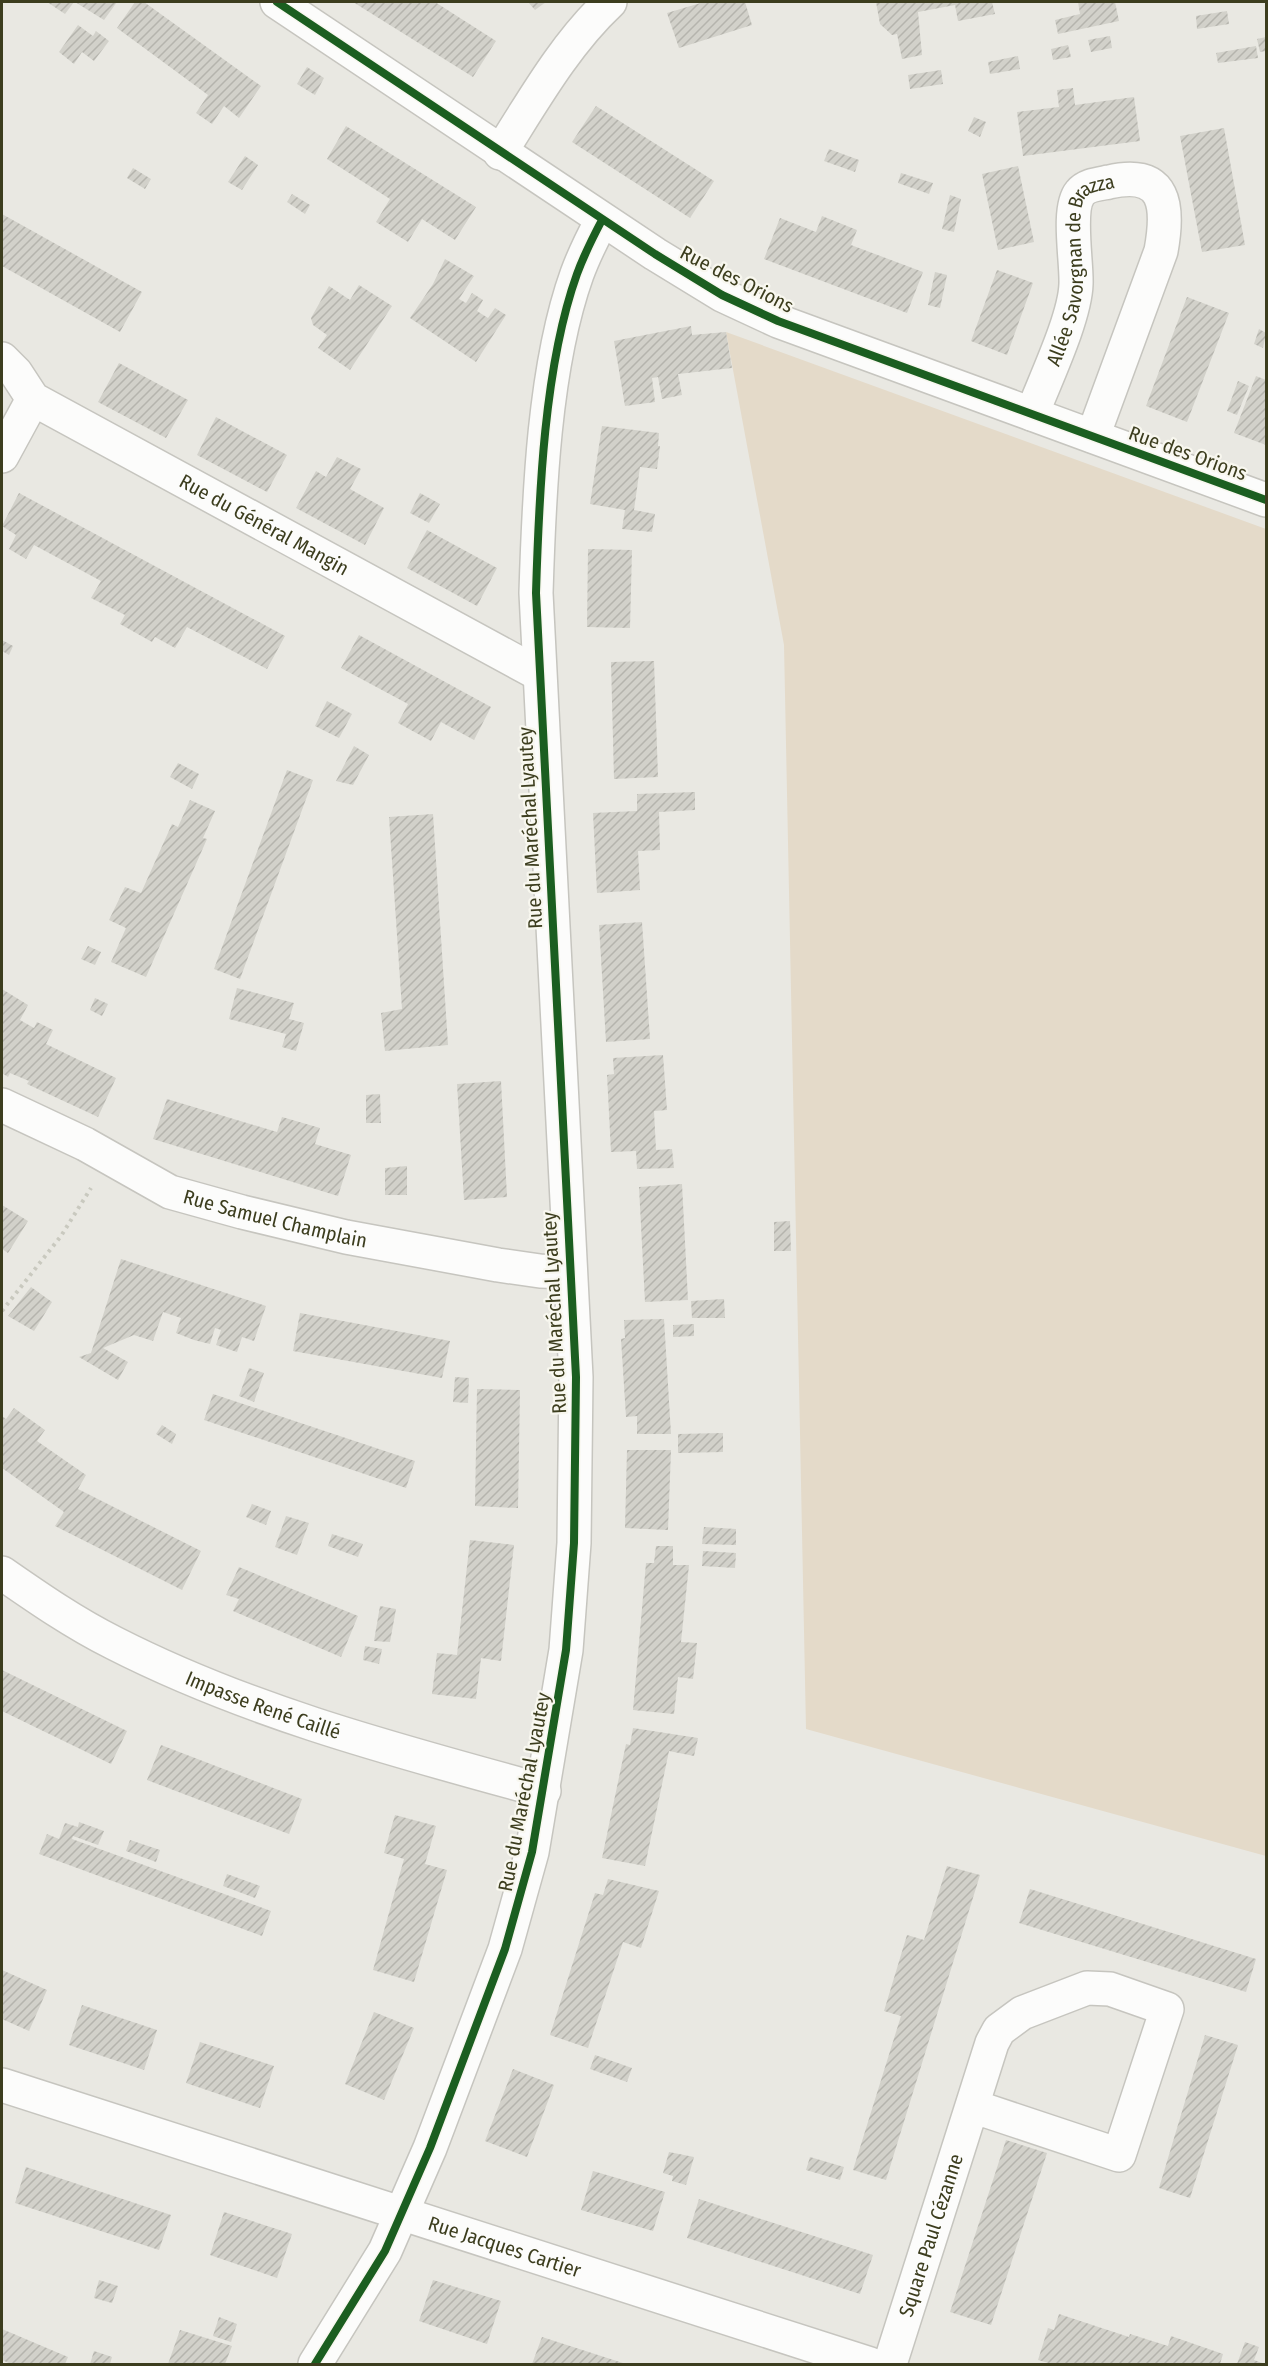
<svg xmlns="http://www.w3.org/2000/svg" width="1268" height="2366" viewBox="0 0 1268 2366" font-family="'Fira Sans Condensed',sans-serif">
<defs>
<pattern id="building-hatch" width="6" height="6" patternUnits="userSpaceOnUse" patternTransform="scale(1.5)"><rect width="6" height="6" fill="#d2d1ca"/><path d="M-1 1l2-2M0 6l6-6M5 7l2-2" fill="none" stroke="#b5b4ad"/></pattern>
</defs>
<rect width="100%" height="100%" fill="#e9e8e2"/>
<path fill="#e4dac9" d="M726 332 1266 529V1856L806 1729 784 645Z"/>
<g fill="url(#building-hatch)">
<path d="M47 2H74L65 14Z"/>
<path d="M75 2H117L104 20Z"/>
<path d="M135 2H144L261 86 239 118 224 106 212 124 196 113 208 95 117 28Z"/>
<path d="M353 2H435L496 41 473 77Z"/>
<path d="M528 2H546L535 10Z"/>
<path d="M704 2H745L752 25 679 48 667 13Z"/>
<path d="M876 2H992L995 14 958 21 955 5 918 12 922 55 902 59 897 34 892 35 880 24Z"/>
<path d="M1078 2H1115L1119 21 1058 34 1055 20 1080 14Z"/>
<path d="M1227 11 1229 24 1197 29 1196 16Z"/>
<path d="M78 25 93 36 96 31 109 41 94 61 82 52 74 64 59 52Z"/>
<path d="M1110 36 1112 48 1091 52 1088 40Z"/>
<path d="M1266 37V51L1260 52 1257 39Z"/>
<path d="M1068 45 1071 57 1053 60 1051 49Z"/>
<path d="M1256 46 1258 58 1218 63 1216 53Z"/>
<path d="M1018 56 1020 69 990 74 988 62Z"/>
<path d="M307 67 324 78 315 95 297 84Z"/>
<path d="M941 70 943 84 910 89 908 75Z"/>
<path d="M1073 88 1075 105 1134 97 1140 141 1023 156 1017 112 1059 107 1057 90Z"/>
<path d="M596 106 714 181 690 218 572 142Z"/>
<path d="M974 117 986 122 980 137 968 131Z"/>
<path d="M346 126 476 207 455 240 422 219 408 242 376 222 390 199 327 159Z"/>
<path d="M1224 128 1245 245 1202 252 1180 136Z"/>
<path d="M829 149 859 160 855 172 824 161Z"/>
<path d="M245 156 258 165 242 190 228 182Z"/>
<path d="M1018 166 1034 242 998 250 982 174Z"/>
<path d="M133 168 151 179 145 189 127 178Z"/>
<path d="M901 173 933 183 929 194 898 183Z"/>
<path d="M292 194 310 205 305 214 287 202Z"/>
<path d="M950 195 961 199 954 232 942 229Z"/>
<path d="M2 214 142 292 120 332 2 266Z"/>
<path d="M822 216 857 230 851 245 923 272 907 313 764 259 780 218 816 232Z"/>
<path d="M445 259 474 276 459 299 466 303 472 293 483 300 477 311 488 318 495 308 506 315 476 362 410 318 433 284Z"/>
<path d="M997 270 1033 283 1007 355 971 341Z"/>
<path d="M935 272 947 275 940 308 928 305Z"/>
<path d="M359 285 392 306 350 370 318 348 327 335 313 325 311 318 329 286 350 300Z"/>
<path d="M1187 297 1229 313 1187 422 1146 406Z"/>
<path d="M691 326 692 335 726 332 732 368 678 374 682 395 662 399 658 377 652 378 655 402 625 406 614 341Z"/>
<path d="M1259 329 1266 333 1263 348 1254 344Z"/>
<path d="M119 363 188 400 166 438 98 402Z"/>
<path d="M1256 376 1266 380V445L1234 433Z"/>
<path d="M1238 381 1249 386 1237 415 1227 411Z"/>
<path d="M216 417 287 455 267 492 197 455Z"/>
<path d="M602 426 659 433 658 446H660L657 469 640 467 634 510 655 514 652 532 622 529 625 510 590 504Z"/>
<path d="M337 457 361 469 350 489 384 508 365 545 296 508 316 471 326 477Z"/>
<path d="M19 493 285 636 267 669 187 627 175 648 155 637 152 642 120 624 125 615 91 598 101 581 34 545 26 559 9 549 16 535 2 526Z"/>
<path d="M420 493 440 504 429 523 410 513Z"/>
<path d="M427 530 497 568 477 606 407 568Z"/>
<path d="M588 549 632 550 630 628 587 627Z"/>
<path d="M359 635 491 707 474 740 441 722 431 741 398 723 408 704 341 668Z"/>
<path d="M2 640 13 646 9 655 2 651Z"/>
<path d="M654 661 658 777 614 779 611 662Z"/>
<path d="M327 701 352 714 339 738 315 726Z"/>
<path d="M354 746 369 755 353 785 336 781Z"/>
<path d="M178 763 199 774 192 789 170 777Z"/>
<path d="M287 770 313 780 240 979 214 969Z"/>
<path d="M695 792V810L659 812 660 850 638 851 640 890 597 893 593 813 637 811V794Z"/>
<path d="M190 800 215 811 203 838 207 839 146 977 111 962 126 928 109 920 125 887 141 893 172 824 178 827Z"/>
<path d="M433 814 448 1045 385 1051 381 1013 402 1009 389 817Z"/>
<path d="M642 922 650 1039 606 1042 599 925Z"/>
<path d="M88 946 101 952 95 965 81 959Z"/>
<path d="M237 988 294 1003 289 1019 304 1023 296 1051 282 1047 286 1034 229 1019Z"/>
<path d="M2 989 28 1005 20 1020 34 1028 37 1022 53 1030 46 1044 116 1078 98 1117 27 1084 29 1081 10 1073 8 1077 2 1073Z"/>
<path d="M95 998 108 1004 102 1016 90 1010Z"/>
<path d="M663 1055 667 1110 654 1111 656 1150 672 1149 674 1168 637 1169 636 1151 611 1152 607 1075 614 1074 613 1058Z"/>
<path d="M501 1081 507 1197 464 1200 457 1084Z"/>
<path d="M380 1094 381 1123H366V1095Z"/>
<path d="M167 1099 277 1132 282 1117 320 1128 315 1144 351 1155 338 1196 153 1139Z"/>
<path d="M407 1166V1195H385V1168Z"/>
<path d="M682 1184 688 1300 645 1302 639 1187Z"/>
<path d="M2 1205 28 1221 8 1253 2 1249Z"/>
<path d="M790 1221 791 1251H774V1222Z"/>
<path d="M121 1259 266 1306 254 1341 242 1337 237 1352 216 1345 221 1330 215 1328 210 1344 194 1340 176 1333 181 1318 163 1312 153 1341 134 1335 103 1348 128 1362 118 1380 79 1357 91 1353Z"/>
<path d="M31 1287 52 1302 34 1331 8 1316Z"/>
<path d="M724 1299 725 1318H692L691 1301Z"/>
<path d="M300 1313 450 1341 442 1378 293 1351Z"/>
<path d="M664 1319 671 1434H637V1416L626 1417 621 1339 625 1338 624 1320Z"/>
<path d="M694 1324V1336L673 1337V1325Z"/>
<path d="M249 1368 264 1373 254 1402 239 1396Z"/>
<path d="M455 1377 469 1378 468 1403 453 1402Z"/>
<path d="M477 1389 520 1390 518 1508 475 1506Z"/>
<path d="M213 1394 415 1461 406 1488 204 1420Z"/>
<path d="M14 1408 45 1430 37 1441 86 1475 78 1489 201 1551 182 1590 55 1526 64 1512 2 1468V1416L6 1419Z"/>
<path d="M162 1425 176 1434 172 1444 156 1434Z"/>
<path d="M723 1433V1452L678 1453V1434Z"/>
<path d="M627 1450H671L668 1530 625 1528Z"/>
<path d="M252 1504 271 1511 266 1525 246 1517Z"/>
<path d="M286 1516 309 1523 297 1555 275 1547Z"/>
<path d="M704 1527 736 1529V1545L702 1544Z"/>
<path d="M332 1534 363 1544 358 1557 328 1546Z"/>
<path d="M470 1540 514 1545 501 1661 481 1658 476 1699 432 1694 437 1653 457 1655Z"/>
<path d="M656 1546H673V1565H689L681 1642 697 1643 693 1679 678 1677 674 1714 633 1710 646 1563H654Z"/>
<path d="M703 1551 736 1553 735 1568 702 1566Z"/>
<path d="M239 1567 358 1616 341 1657 233 1611 239 1599 226 1595Z"/>
<path d="M380 1606 396 1609 390 1642 374 1641Z"/>
<path d="M365 1646 382 1649 379 1664 363 1660Z"/>
<path d="M2 1670 127 1731 111 1764 2 1711Z"/>
<path d="M633 1728 698 1738 694 1756 669 1751 645 1866 602 1858 626 1744 630 1745Z"/>
<path d="M161 1745 302 1799 289 1834 147 1780Z"/>
<path d="M395 1815 436 1826 425 1864 447 1870 414 1982 373 1970 404 1859 384 1853Z"/>
<path d="M79 1822 104 1831 98 1845 73 1836 72 1839 271 1911 262 1936 39 1854 47 1834 59 1839 65 1823 78 1827Z"/>
<path d="M130 1840 160 1850 156 1862 126 1851Z"/>
<path d="M947 1866 980 1875 886 2180 853 2170 901 2016 884 2011 907 1935 924 1940Z"/>
<path d="M227 1874 260 1886 255 1898 223 1886Z"/>
<path d="M608 1879 659 1891 641 1948 623 1942 588 2048 550 2035 595 1893 603 1895Z"/>
<path d="M1030 1889 1256 1959 1246 1992 1019 1923Z"/>
<path d="M2 1970 47 1990 29 2031 2 2019Z"/>
<path d="M82 2005 157 2030 144 2070 69 2045Z"/>
<path d="M374 2012 414 2028 384 2100 345 2084Z"/>
<path d="M1205 2035 1238 2045 1190 2198 1159 2188Z"/>
<path d="M200 2042 274 2066 260 2108 186 2083Z"/>
<path d="M595 2055 632 2068 627 2082 590 2069Z"/>
<path d="M513 2069 554 2085 527 2157 485 2141Z"/>
<path d="M1006 2140 1047 2153 991 2325 950 2312Z"/>
<path d="M669 2152 694 2157 686 2185 672 2181 673 2176 663 2173Z"/>
<path d="M810 2157 844 2167 840 2180 806 2170Z"/>
<path d="M26 2167 171 2215 159 2250 15 2203Z"/>
<path d="M593 2171 665 2192 653 2231 581 2210Z"/>
<path d="M699 2199 873 2255 860 2294 687 2238Z"/>
<path d="M224 2212 292 2234 277 2278 210 2255Z"/>
<path d="M99 2280 118 2286 112 2303 94 2298Z"/>
<path d="M433 2280 501 2301 487 2344 419 2321Z"/>
<path d="M1059 2314 1129 2337 1130 2334 1168 2346 1171 2336 1223 2354 1220 2364H1052L1038 2360 1048 2328 1054 2330Z"/>
<path d="M219 2317 237 2324 231 2342 213 2336Z"/>
<path d="M2 2329 68 2357 65 2364H11L2 2360Z"/>
<path d="M180 2330 232 2346 225 2364H168Z"/>
<path d="M542 2337 626 2364H532Z"/>
<path d="M1245 2342 1259 2347 1254 2360 1265 2364H1237Z"/>
<path d="M94 2351 112 2357 110 2364H90Z"/>
</g>
<g fill="none" stroke-linecap="round" stroke-linejoin="round">
<g stroke="#c6c5bf" stroke-width="36">
<g id="minor">
<path d="M277 2 655 254 722 295 778 321 1266 500"/>
<path d="M500 153C533 101 565 44 610 2"/>
<path id="s1" d="M2 359 16 373 33 399 539 674"/>
<path id="s2" d="M1032 414C1045 380 1075 318 1076 284 1077 262 1067 209 1080 193 1086 185 1099 184 1109 182 1167 169 1169 207 1161 251L1093 436"/>
<path d="M2 456 33 399"/>
<path id="s3" d="M2 1105 85 1144 170 1192 242 1212 346 1237 498 1265 540 1271 569 1272"/>
<path id="s4" d="M2 1573C38 1598 74 1623 114 1643 249 1712 398 1751 544 1791"/>
<path id="s5" d="M2 2085 870 2364"/>
<path d="M315 2364 385 2251 430 2148 505 1949 532 1852 566 1650 574 1543 576 1377 536 593C539 495 544 366 577 274 584 255 593 237 602 220"/>
<path id="s6" d="M890 2364 992 2043 999 2030 1022 2013 1087 1988 1110 1989 1167 2009 1119 2155 972 2106"/>
</g>
</g>
<path stroke="#c9c9bf" stroke-width="4" stroke-dasharray="3 4.5" stroke-linecap="butt" d="M2 1311 61 1236 91 1188"/>
<use href="#minor" stroke="#fcfcfb" stroke-width="33"/>
<g stroke="#f8f7ef" stroke-width="11">
<g id="cycleway">
<path d="M277 2 655 254 722 295 778 321 1266 500"/>
<path d="M315 2364 385 2251 430 2148 505 1949 532 1852 566 1650 574 1543 576 1377 536 593C539 495 544 366 577 274 584 255 593 237 602 220"/>
</g>
</g>
<use href="#cycleway" stroke="#1b5e20" stroke-width="8"/>
</g>
<g text-anchor="middle" stroke-width="4.5" stroke-linejoin="round" paint-order="stroke">
<g font-size="20" fill="#3c3d1e" stroke="#f8f7ef">
<text dy="7" stroke="none"><textPath href="#s2" startOffset="160">Allée Savorgnan de Brazza</textPath></text>
<text transform="translate(737 279) rotate(27)" y="7">Rue des Orions</text>
<text transform="translate(1188 453) rotate(20)" y="7">Rue des Orions</text>
<text dy="7" stroke="none"><textPath href="#s1" startOffset="314">Rue du Général Mangin</textPath></text>
<text transform="translate(530 828) rotate(-93)" y="7">Rue du Maréchal Lyautey</text>
<text dy="7" stroke="none"><textPath href="#s3" startOffset="298">Rue Samuel Champlain</textPath></text>
<text transform="translate(554 1313) rotate(-93)" y="7">Rue du Maréchal Lyautey</text>
<text dy="7" stroke="none"><textPath href="#s4" startOffset="294">Impasse René Caillé</textPath></text>
<text transform="translate(524 1792) rotate(-79)" y="7">Rue du Maréchal Lyautey</text>
<text dy="7" stroke="none"><textPath href="#s6" startOffset="135">Square Paul Cézanne</textPath></text>
<text dy="7" stroke="none"><textPath href="#s5" startOffset="528">Rue Jacques Cartier</textPath></text>
</g>
</g>
<rect width="1268" height="2366" fill="none" stroke="#3c3d1e" stroke-width="6"/>
</svg>
